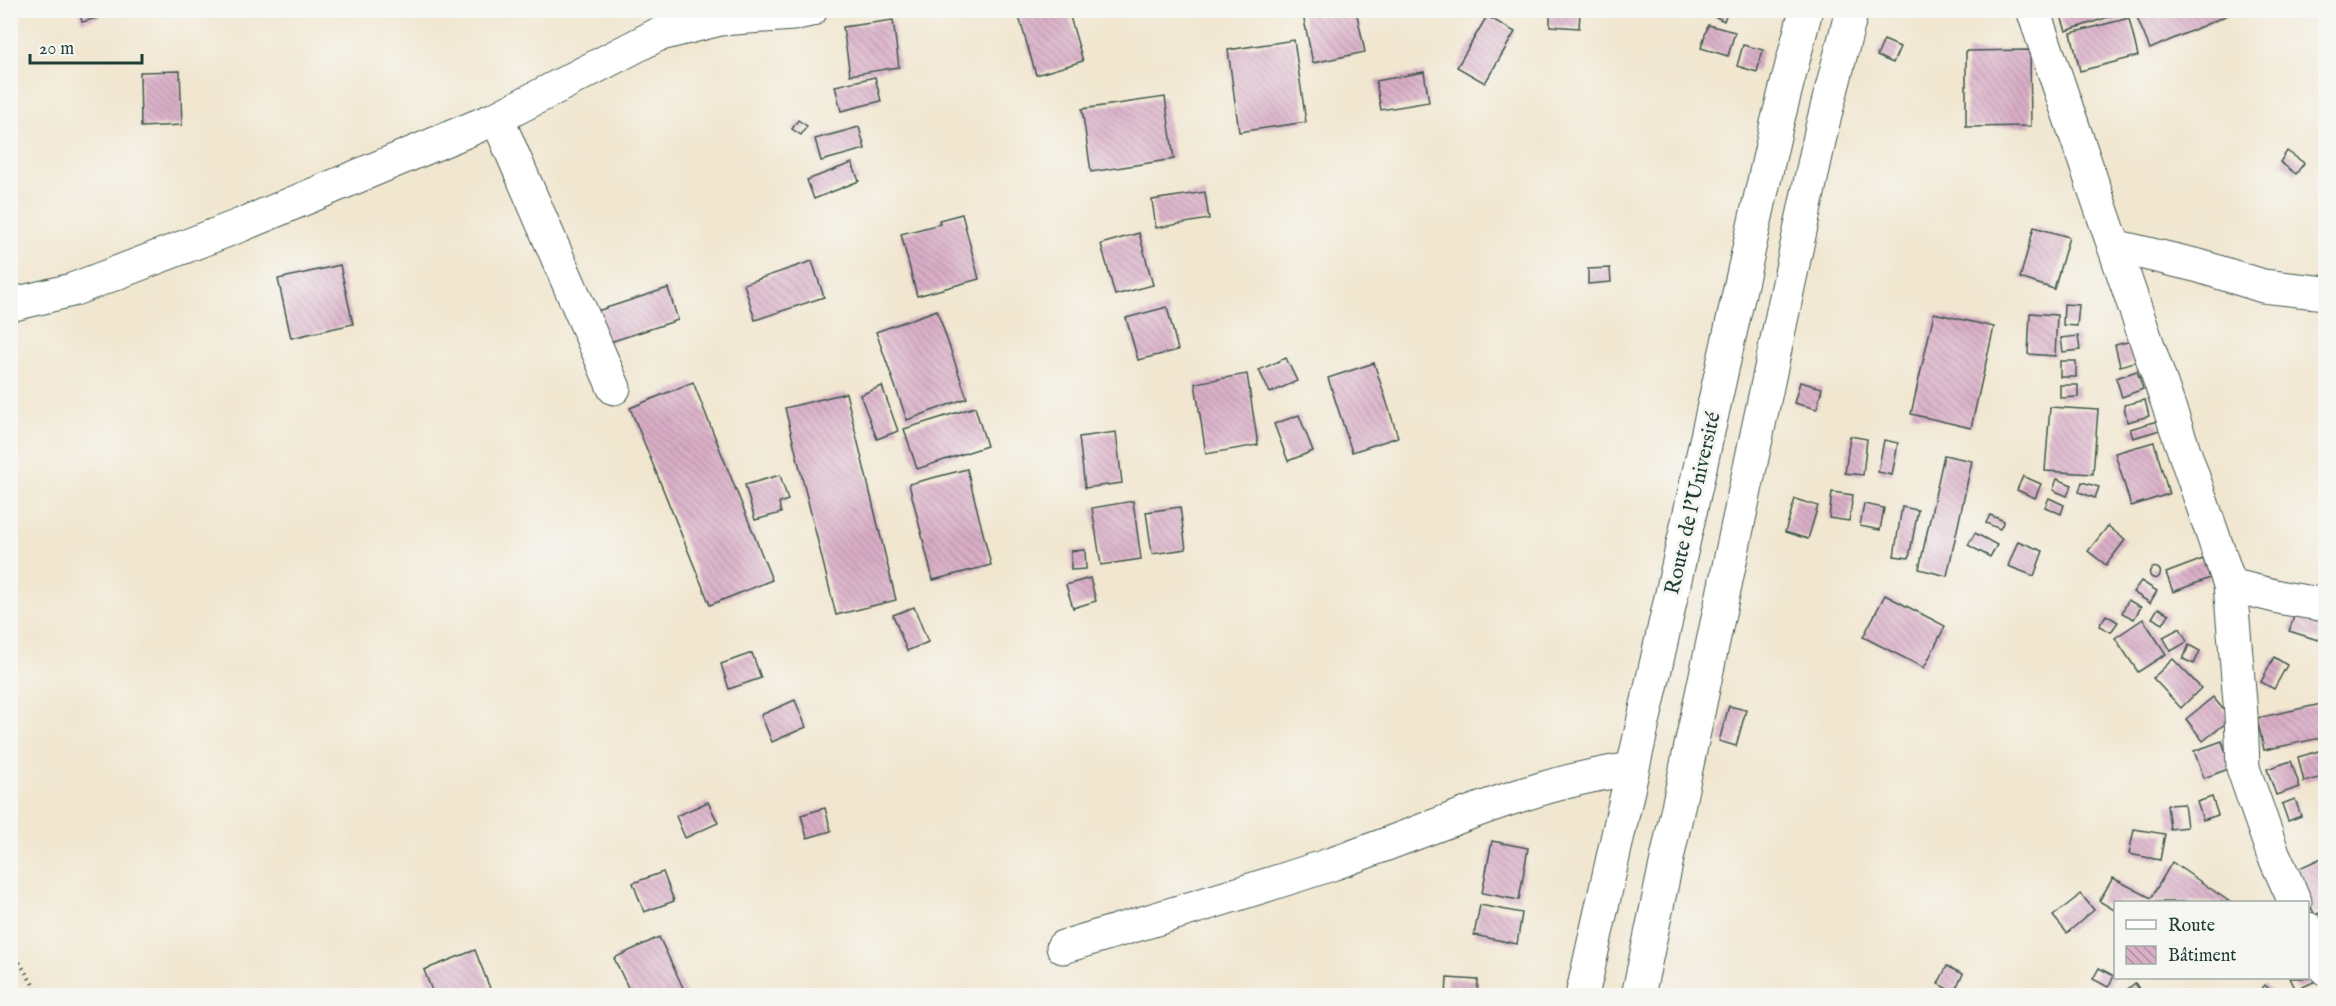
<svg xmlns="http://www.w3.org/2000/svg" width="2336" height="1006" viewBox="0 0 2336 1006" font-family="'IM FELL English',serif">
<defs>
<pattern id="building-back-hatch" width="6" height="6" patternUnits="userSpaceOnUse" patternTransform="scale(1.5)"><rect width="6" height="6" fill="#daaec7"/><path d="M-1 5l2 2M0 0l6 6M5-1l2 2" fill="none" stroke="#b08fa2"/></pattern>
</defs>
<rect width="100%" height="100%" fill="#f6f6f2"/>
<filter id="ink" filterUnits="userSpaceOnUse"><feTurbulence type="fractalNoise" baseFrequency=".0167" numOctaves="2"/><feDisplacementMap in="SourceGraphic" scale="12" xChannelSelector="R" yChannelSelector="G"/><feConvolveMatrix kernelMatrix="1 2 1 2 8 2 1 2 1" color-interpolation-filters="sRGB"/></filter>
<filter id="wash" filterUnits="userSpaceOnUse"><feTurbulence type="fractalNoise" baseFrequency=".008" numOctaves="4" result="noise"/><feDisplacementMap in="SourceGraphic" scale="24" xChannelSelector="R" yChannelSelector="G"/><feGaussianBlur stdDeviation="1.35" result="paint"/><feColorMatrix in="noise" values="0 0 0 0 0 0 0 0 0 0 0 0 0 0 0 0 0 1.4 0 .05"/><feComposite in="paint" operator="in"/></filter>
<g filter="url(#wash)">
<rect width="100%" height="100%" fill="#f1e6cf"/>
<g id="blocks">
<g fill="url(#building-back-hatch)">
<path d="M79 10H99L101 17 82 22Z"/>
<path d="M1017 10H1068L1083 61 1036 75Z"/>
<path d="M1302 10H1356L1365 52 1313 63Z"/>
<path d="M1702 10H1728L1724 21Z"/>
<path d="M2059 10H2110L2112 16 2066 31Z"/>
<path d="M2134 10H2239L2150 49Z"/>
<path d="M1550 12 1580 13 1579 28 1550 26Z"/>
<path d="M1487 16 1515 32 1485 83 1457 67Z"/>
<path d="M2129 18 2138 56 2080 71 2071 33Z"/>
<path d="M893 20 899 67 850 75 843 27Z"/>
<path d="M1708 25 1735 32 1728 56 1701 48Z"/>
<path d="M1294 40 1306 122 1239 132 1228 50Z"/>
<path d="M1884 40 1900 47 1893 63 1877 56Z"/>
<path d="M1743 45 1763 50 1757 72 1737 66Z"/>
<path d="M2030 50 2031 126 1966 127V51Z"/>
<path d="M180 71 182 125 141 127 140 72Z"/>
<path d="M1424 72 1429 102 1381 110 1376 81Z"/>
<path d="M875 77 881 101 841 111 835 86Z"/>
<path d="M1165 97 1174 159 1091 172 1082 109Z"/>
<path d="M798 120 807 126 801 135 792 129Z"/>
<path d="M859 127 865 149 821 161 815 139Z"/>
<path d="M2287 151 2304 163 2296 174 2280 162Z"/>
<path d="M852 163 859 181 814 199 807 180Z"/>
<path d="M1205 192 1209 219 1156 228 1152 200Z"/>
<path d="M962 214 979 279 917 296 901 234 940 224 939 220Z"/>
<path d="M2034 227 2069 237 2054 289 2020 278Z"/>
<path d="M1139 233 1153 285 1115 295 1101 244Z"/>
<path d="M812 261 824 297 755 320 744 284Z"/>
<path d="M340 265 353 324 291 338 278 279Z"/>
<path d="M1610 268 1611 282 1588 284V269Z"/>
<path d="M668 288 678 320 607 343 597 311Z"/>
<path d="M2064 304 2079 305 2077 326 2063 325Z"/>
<path d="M1167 307 1178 350 1138 360 1126 318Z"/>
<path d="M937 310 967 398 907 420 876 332Z"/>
<path d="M1934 313 1994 327 1971 428 1911 414Z"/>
<path d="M2030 313 2057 315 2055 356 2028 354Z"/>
<path d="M2078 336 2080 350 2063 352 2061 338Z"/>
<path d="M2132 341 2137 361 2120 366 2115 345Z"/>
<path d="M1286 358 1297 381 1270 393 1259 370Z"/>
<rect x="2060" y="361" width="16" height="16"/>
<path d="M1374 363 1398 437 1352 452 1328 378Z"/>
<path d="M2137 371 2143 389 2122 397 2116 378Z"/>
<path d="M1247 374 1258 445 1206 454 1195 383Z"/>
<path d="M693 382 772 580 710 605 630 408Z"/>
<path d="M1800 382 1822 388 1817 409 1794 403Z"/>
<path d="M2060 385H2078V397L2060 398Z"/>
<path d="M882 386 898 431 877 439 860 395Z"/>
<path d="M846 393 896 600 836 615 785 408Z"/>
<path d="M2145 400 2149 416 2127 422 2124 405Z"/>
<path d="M975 407 987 446 917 469 904 429Z"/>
<path d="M2050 407 2098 410 2093 474 2045 471Z"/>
<path d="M1299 415 1313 451 1288 461 1274 424Z"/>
<path d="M2157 421 2160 430 2133 438 2130 429Z"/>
<path d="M1116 432 1122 483 1085 488 1079 437Z"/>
<path d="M1850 436 1867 439 1863 475 1845 473Z"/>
<path d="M1884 440 1898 443 1892 475 1878 472Z"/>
<path d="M2154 442 2169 494 2131 506 2115 453Z"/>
<path d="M1944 455 1972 461 1947 576 1919 569Z"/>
<path d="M967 469 991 565 933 580 909 484Z"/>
<path d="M780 475 788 500 779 503 781 513 755 520 745 485Z"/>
<path d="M2023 476 2041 484 2035 498 2017 490Z"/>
<path d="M2057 479 2072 485 2067 496 2053 490Z"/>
<path d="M2082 482 2099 487 2095 498 2079 492Z"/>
<path d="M1832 492 1853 495 1849 521 1829 518Z"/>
<path d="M2049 498 2064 505 2061 514 2045 507Z"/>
<path d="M1795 499 1818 506 1808 539 1785 532Z"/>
<path d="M1133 501 1141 559 1101 565 1092 508Z"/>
<path d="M1864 504 1884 508 1880 530 1860 526Z"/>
<path d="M1180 507 1186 549 1152 554 1146 512Z"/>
<path d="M1902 507 1918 510 1909 558 1894 556Z"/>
<path d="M1990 515 2004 521 2000 529 1986 523Z"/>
<path d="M2108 526 2125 540 2106 565 2088 551Z"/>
<path d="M1975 533 1997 545 1990 557 1968 545Z"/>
<path d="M2018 541 2043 551 2034 576 2008 566Z"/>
<path d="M1085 550 1086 569 1071 570V551Z"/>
<path d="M2203 559 2210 578 2173 592 2166 573Z"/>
<circle cx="2155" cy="573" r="5.5"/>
<path d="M1090 578 1096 601 1073 608 1066 585Z"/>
<path d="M2141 581 2157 591 2150 603 2133 592Z"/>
<path d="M1885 595 1945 626 1924 668 1863 637Z"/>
<path d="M2128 600 2141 607 2134 619 2122 613Z"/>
<path d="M914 607 928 642 907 651 893 615Z"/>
<path d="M2158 608 2169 614 2163 624 2152 618Z"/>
<path d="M2297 608 2326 617 2318 640 2289 631Z"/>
<path d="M2106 615 2118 622 2111 632 2099 626Z"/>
<path d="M2143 619 2166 654 2138 672 2115 638Z"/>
<path d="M2180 628 2187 642 2171 651 2163 637Z"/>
<path d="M2189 645 2200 651 2194 664 2183 659Z"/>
<path d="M752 653 761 678 729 689 721 664Z"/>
<path d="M2274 657 2287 665 2274 689 2261 682Z"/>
<path d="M2173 659 2201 688 2181 708 2153 678Z"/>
<path d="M2213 697 2231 719 2203 741 2186 719Z"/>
<path d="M795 700 806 727 772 742 761 715Z"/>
<path d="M2326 703V737L2264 750 2257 718Z"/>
<path d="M1729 706 1746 710 1736 746 1719 741Z"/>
<path d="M2222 741 2231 768 2204 778 2194 751Z"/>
<path d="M2326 749V776L2304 782 2298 757Z"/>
<path d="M2291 761 2300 787 2276 795 2267 769Z"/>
<path d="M2212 797 2218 815 2203 820 2197 802Z"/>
<path d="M2295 799 2301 816 2288 821 2282 804Z"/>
<path d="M708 802 718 823 685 838 676 816Z"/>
<path d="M2184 804 2187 827 2170 829 2167 805Z"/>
<path d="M825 808 831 831 807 838 801 815Z"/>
<path d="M2134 829 2165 834 2160 860 2129 854Z"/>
<path d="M1492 841 1528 848 1519 900 1482 893Z"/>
<path d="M2326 856V910L2315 915 2293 871Z"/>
<path d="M2172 862 2230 902H2116V911L2099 901 2113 878 2151 898Z"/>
<path d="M663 872 674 901 644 912 633 883Z"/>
<path d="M2081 894 2094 910 2067 933 2053 916Z"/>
<path d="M1480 905 1522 913 1517 944 1474 935Z"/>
<path d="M659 937 687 996H632L614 958Z"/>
<path d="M475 950 493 996H434L424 970Z"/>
<path d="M2308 957 2318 980 2296 990 2290 978H2308Z"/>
<path d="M1947 966 1963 974 1954 992 1938 984Z"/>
<path d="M2099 968 2114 976 2108 987 2093 979Z"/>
<path d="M1447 978 1478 980 1477 996H1446Z"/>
<path d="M2135 983 2144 996H2119Z"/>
<path d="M2265 985 2276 996H2255Z"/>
</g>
</g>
</g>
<g filter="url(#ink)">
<use href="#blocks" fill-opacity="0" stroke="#3e564b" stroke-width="1.5"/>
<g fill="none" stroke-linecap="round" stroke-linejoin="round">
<g stroke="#3e564b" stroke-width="35">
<g id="minor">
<path d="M2033 10 2230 585 2241 714 2243 768 2272 851 2295 902"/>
<path d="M497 118 614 388"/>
<path d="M2114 246 2199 266 2263 286 2326 293"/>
<path d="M10 305 72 290 241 225 497 118 657 35 720 19 793 14 811 10"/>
<path d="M2230 585 2283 598 2326 605"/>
<path d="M2308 929 2326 969"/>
<path d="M1063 947C1152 920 1241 894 1329 865 1429 831 1527 783 1632 769"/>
</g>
</g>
<g stroke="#3e564b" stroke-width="35">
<g id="major">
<path d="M1582 996 1777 123 1806 10"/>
<path d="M1638 996 1822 127 1852 10"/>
</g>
</g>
<path stroke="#3e564b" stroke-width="4" stroke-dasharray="1.5 4.5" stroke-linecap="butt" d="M10 947 40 996"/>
<use href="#minor" stroke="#fff" stroke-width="33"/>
<use href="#major" stroke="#fff" stroke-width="33"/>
</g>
</g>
<g text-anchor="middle" stroke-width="6" stroke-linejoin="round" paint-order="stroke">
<g font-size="21" fill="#1f3d34" stroke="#f6f6f2">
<text transform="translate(1692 503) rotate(-77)" y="7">Route de l'Université</text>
</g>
</g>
<rect width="2336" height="1006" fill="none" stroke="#f6f6f2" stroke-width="36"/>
<rect x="2114" y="901" width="195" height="78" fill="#f6f6f2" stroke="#a0aca6" stroke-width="1.5"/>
<rect x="2126" y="920" width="30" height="9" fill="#ffffff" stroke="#a0aca6" stroke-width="1.5"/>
<text x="2168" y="931" font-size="18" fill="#1f3d34">Route</text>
<rect x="2126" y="946" width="30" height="18" fill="url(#building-back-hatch)" stroke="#a0aca6" stroke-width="1.5"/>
<text x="2168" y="961" font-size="18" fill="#1f3d34">Bâtiment</text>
<path d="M30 54v9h112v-9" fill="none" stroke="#1f3d34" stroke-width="3"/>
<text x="39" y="54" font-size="18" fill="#1f3d34" stroke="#f6f6f2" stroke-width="4.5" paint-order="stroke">20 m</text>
</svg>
